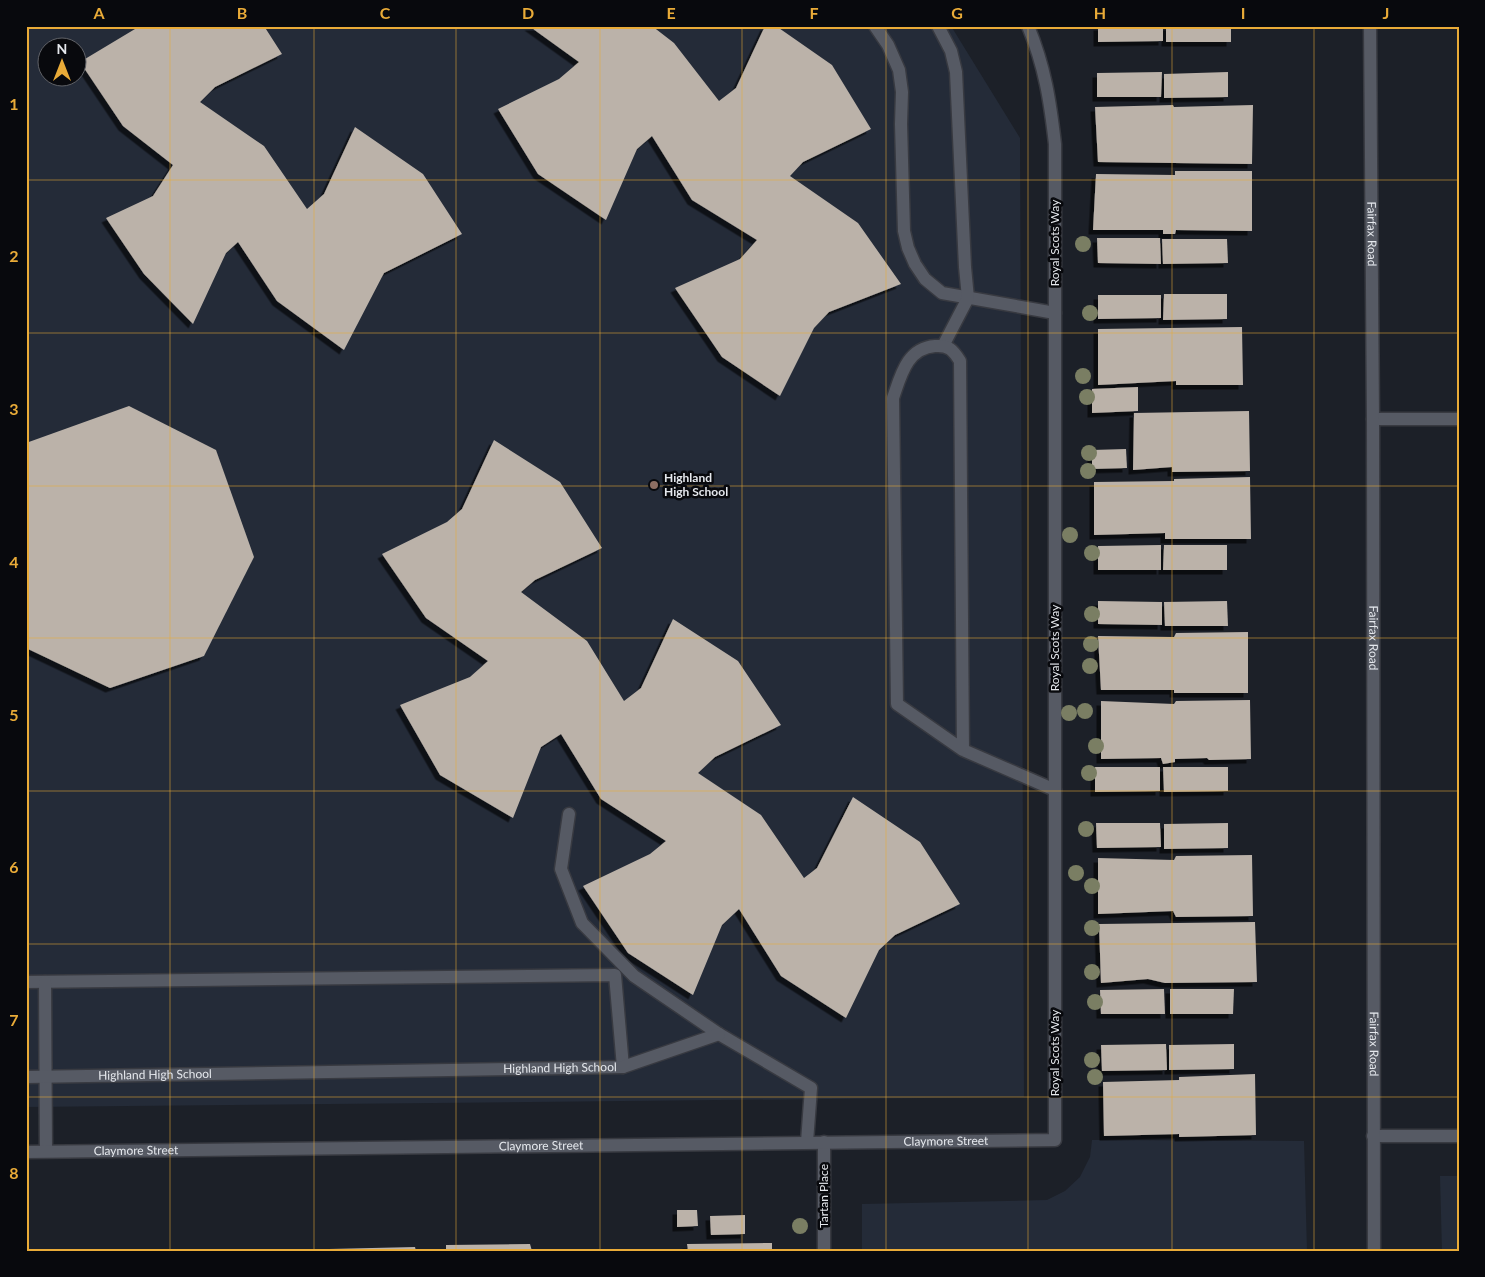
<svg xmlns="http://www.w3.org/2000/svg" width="1485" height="1277" viewBox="0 0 1485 1277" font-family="Lato,sans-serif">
<defs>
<filter id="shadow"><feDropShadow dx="-4.5" dy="4.5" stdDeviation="0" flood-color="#0009"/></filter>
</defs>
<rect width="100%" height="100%" fill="#1c2028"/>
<g fill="#242b38" fill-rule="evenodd">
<path d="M26 26H951L1020 138 1024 1097 26 1107ZM48 48H78V78H48Z"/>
<path d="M1092 1140 1304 1141 1307 1251H862V1204L1047 1200 1065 1191 1080 1177 1090 1157Z"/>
<path d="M1440 1176H1459V1251H1442Z"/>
</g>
<g fill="#bbb2a9" filter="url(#shadow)">
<path d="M140 26H264L282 54 215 87 200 102 264 146 307 209 324 194 355 127 423 174 462 234 384 273 344 350 277 301 238 242 226 253 193 324 144 274 106 218 153 196 173 165 123 126 80 62Z"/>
<path d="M529 26H652L674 43 719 101 736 88 765 26H776L832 65 871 129 803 162 790 176 858 223 901 284 829 312 814 328 780 396 722 357 675 288 740 259 757 240 692 200 652 136 637 149 606 220 538 174 498 109 559 79 579 62Z"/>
<path d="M1098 26H1163V41L1098 42Z"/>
<rect x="1166" y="26" width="65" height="16"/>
<path d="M1162 72 1161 97H1097V73Z"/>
<path d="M1228 72V97L1164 98V74Z"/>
<path d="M1173 105 1174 107 1253 105 1252 164 1098 162 1095 107Z"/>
<path d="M1175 171H1252V231L1176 230 1175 234H1163V230H1093L1096 174 1175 175Z"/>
<path d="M1097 238H1160L1161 264 1098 263Z"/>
<path d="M1162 239H1227L1228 263 1163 264Z"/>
<path d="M1164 294H1227V319L1163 320Z"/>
<path d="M1098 295H1161V318L1098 319Z"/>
<path d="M1242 327 1243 385H1176V381L1098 385V329Z"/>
<path d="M1138 387V411L1092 413V389Z"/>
<path d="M129 406 216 450 254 557 204 656 110 688 26 648V443Z"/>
<path d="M1249 411 1250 471 1172 472V467L1133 470 1134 413Z"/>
<path d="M494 440 560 482 602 548 535 580 521 592 587 641 624 701 641 688 673 619 738 661 781 725 715 757 698 773 761 815 804 878 817 868 853 797 920 842 960 904 895 935 879 950 846 1018 781 976 739 909 722 925 693 995 628 953 583 886 650 854 666 841 601 799 561 734 541 747 513 818 440 775 400 705 470 677 488 661 426 618 382 554 447 522 462 509Z"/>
<path d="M1126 449 1127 468 1092 469V450Z"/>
<path d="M1250 477 1251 539H1165V533L1094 535V482L1174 481V479Z"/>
<path d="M1161 545V570H1098V546Z"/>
<path d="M1164 545H1227V570H1163Z"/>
<path d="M1098 601 1162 602V625L1098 624Z"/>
<path d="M1227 601 1228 626H1165L1164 602Z"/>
<path d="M1248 632V693H1174V690H1101L1098 636 1174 637 1176 633Z"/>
<path d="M1250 700 1251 759 1209 760 1207 758 1175 759V762L1163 764 1161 758 1101 759V701L1174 704 1176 701Z"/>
<path d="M1095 767H1160V791L1095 792Z"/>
<path d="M1163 767H1228V791L1164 792Z"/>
<path d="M1096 823H1160L1161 847 1097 848Z"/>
<path d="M1228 823V848L1164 849V824Z"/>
<path d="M1252 855 1253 916 1176 917 1173 911 1098 914V858L1174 860 1176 856Z"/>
<path d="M1255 922 1257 982 1165 983 1148 979 1101 983 1099 924Z"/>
<path d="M1164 989 1165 1014H1101L1100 990Z"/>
<path d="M1170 989H1234L1233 1014H1170Z"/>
<path d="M1166 1044 1167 1070 1102 1071 1101 1045Z"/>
<path d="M1234 1044V1069L1169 1070V1045Z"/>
<path d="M1255 1074 1256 1135 1179 1137V1134L1104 1136 1103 1082 1179 1080V1077Z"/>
<path d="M677 1210H697L698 1226 677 1227Z"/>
<path d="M745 1215V1234L711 1235 710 1216Z"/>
<path d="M772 1243V1251H688L687 1244Z"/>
<path d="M530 1244 532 1251H446V1245Z"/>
<path d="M415 1247 416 1251H329V1249Z"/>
</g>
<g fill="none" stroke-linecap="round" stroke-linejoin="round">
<g stroke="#383a41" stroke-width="15">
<g id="service">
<path d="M875 26 888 45 899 70 902 92 901 124 904 231 908 248 915 264 925 279 942 293 1055 313"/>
<path d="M938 26 951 51 956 72 965 267 968 298 943 346"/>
<path d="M963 750 897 704 893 398C901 375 907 348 935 346 949 345 953 350 960 361L963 750 1055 790"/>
<path d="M569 814 561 869 582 923 634 976 719 1034 811 1088 807 1142"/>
<path d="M26 982 615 975 623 1067"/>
<path d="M45 982 46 1151"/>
<path id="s1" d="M26 1077 623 1067 719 1034"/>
</g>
</g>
<g stroke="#383a41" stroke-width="15">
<g id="minor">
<path d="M1373 419H1459"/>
<path d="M1373 1136H1459"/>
<path d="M824 1142V1251"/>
<path id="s2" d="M26 1152 1055 1140V144C1050 101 1045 67 1028 26"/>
</g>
</g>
<g stroke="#383a41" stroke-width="15">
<g id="secondary">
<path id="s3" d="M1370 26 1373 419 1374 1251"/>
</g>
</g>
<use href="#service" stroke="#565a64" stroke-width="12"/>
<use href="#minor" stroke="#565a64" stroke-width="12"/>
<use href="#secondary" stroke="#565a64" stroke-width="12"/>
</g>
<g fill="#7a7e63">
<circle cx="1083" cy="244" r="8"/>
<circle cx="1090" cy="313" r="8"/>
<circle cx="1083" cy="376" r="8"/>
<circle cx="1087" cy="397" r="8"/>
<circle cx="1089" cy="453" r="8"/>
<circle cx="1088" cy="471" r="8"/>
<circle cx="1070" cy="535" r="8"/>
<circle cx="1092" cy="553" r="8"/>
<circle cx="1092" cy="614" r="8"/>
<circle cx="1091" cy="644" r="8"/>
<circle cx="1090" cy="666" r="8"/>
<circle cx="1085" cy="711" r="8"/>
<circle cx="1069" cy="713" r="8"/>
<circle cx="1096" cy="746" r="8"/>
<circle cx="1089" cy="773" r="8"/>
<circle cx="1086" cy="829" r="8"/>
<circle cx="1076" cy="873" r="8"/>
<circle cx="1092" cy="886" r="8"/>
<circle cx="1092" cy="928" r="8"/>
<circle cx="1092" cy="972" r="8"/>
<circle cx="1095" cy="1002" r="8"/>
<circle cx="1092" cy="1060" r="8"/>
<circle cx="1095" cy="1077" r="8"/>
<circle cx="800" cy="1226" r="8"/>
</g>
<path fill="none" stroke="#e9ab38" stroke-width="1" stroke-opacity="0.55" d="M170 26V1251M314 26V1251M456 26V1251M600 26V1251M742 26V1251M886 26V1251M1028 26V1251M1172 26V1251M1314 26V1251M26 180H1459M26 333H1459M26 486H1459M26 638H1459M26 791H1459M26 944H1459M26 1097H1459"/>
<circle fill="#8d6e63" stroke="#08090d" stroke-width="2" cx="654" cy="485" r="5"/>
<g text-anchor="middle" stroke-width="5" stroke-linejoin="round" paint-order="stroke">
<g font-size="12" fill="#e5e8ed" stroke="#08090d">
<text dy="4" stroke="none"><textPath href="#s3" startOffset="208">Fairfax Road</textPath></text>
<text transform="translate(1055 243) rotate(-90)" y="4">Royal Scots Way</text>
<text dy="4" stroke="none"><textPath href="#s3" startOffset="612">Fairfax Road</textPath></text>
<text transform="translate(1055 648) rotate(-90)" y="4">Royal Scots Way</text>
<text dy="4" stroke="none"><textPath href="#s3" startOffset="1018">Fairfax Road</textPath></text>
<text transform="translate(1055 1053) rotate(-90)" y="4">Royal Scots Way</text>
<text dy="4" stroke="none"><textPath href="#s1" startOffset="534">Highland High School</textPath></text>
<text dy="4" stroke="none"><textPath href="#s1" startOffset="129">Highland High School</textPath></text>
<text dy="4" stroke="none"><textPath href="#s2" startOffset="920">Claymore Street</textPath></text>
<text dy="4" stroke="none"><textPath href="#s2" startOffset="515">Claymore Street</textPath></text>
<text dy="4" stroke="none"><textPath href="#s2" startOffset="110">Claymore Street</textPath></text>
<text transform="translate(824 1196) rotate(-90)" y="4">Tartan Place</text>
</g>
<g font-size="12" font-weight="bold" fill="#e5e8ed" stroke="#08090d" text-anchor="start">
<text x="664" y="482">Highland<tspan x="664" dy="14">High School</tspan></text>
</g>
</g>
<rect width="1485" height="1277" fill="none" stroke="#08090d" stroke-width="55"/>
<g transform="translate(62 62)"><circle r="24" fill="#08090d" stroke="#606267"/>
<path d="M0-4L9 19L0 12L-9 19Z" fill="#e9ab38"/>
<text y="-8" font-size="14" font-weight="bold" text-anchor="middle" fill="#e5e8ed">N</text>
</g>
<rect x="28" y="28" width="1430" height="1222" fill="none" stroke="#e9ab38" stroke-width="2"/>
<g font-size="16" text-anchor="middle" font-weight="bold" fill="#e9ab38">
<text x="99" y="19">A</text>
<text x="242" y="19">B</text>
<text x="385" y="19">C</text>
<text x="528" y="19">D</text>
<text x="671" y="19">E</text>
<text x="814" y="19">F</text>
<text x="957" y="19">G</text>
<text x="1100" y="19">H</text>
<text x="1243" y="19">I</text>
<text x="1386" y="19">J</text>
<text x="14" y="110">1</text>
<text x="14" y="262">2</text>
<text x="14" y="415">3</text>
<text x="14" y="568">4</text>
<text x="14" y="721">5</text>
<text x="14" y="873">6</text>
<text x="14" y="1026">7</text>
<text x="14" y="1179">8</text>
</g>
</svg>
